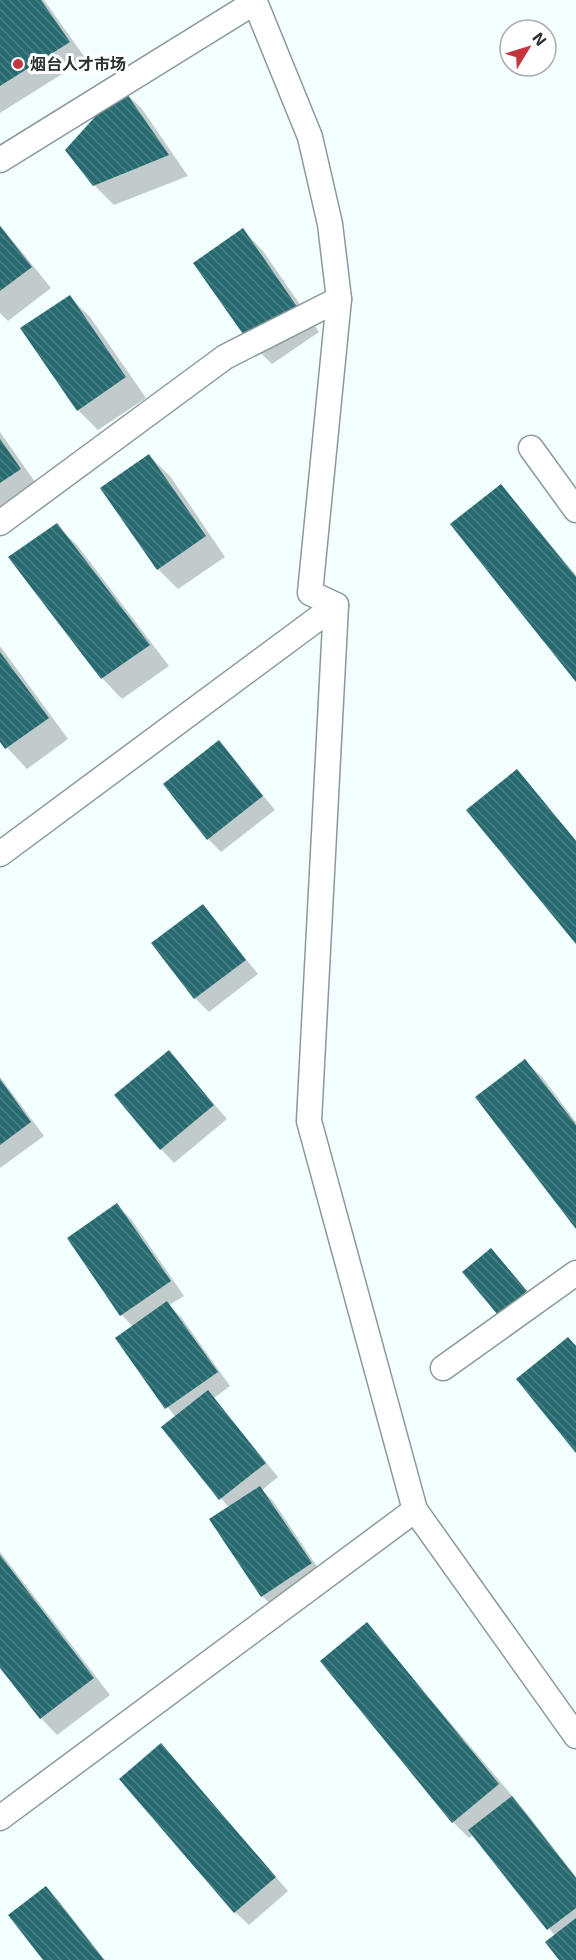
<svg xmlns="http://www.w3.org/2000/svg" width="576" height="1960" viewBox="0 0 576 1960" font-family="'Exo 2','Noto Sans SC',sans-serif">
<defs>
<pattern id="building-back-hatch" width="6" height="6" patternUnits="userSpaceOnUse" patternTransform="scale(1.5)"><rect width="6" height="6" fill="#276b71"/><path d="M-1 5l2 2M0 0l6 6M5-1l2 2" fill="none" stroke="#4d8085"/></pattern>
</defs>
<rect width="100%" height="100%" fill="#f2feff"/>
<g fill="#0003">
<path d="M0 0H44L86 59 0 113Z"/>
<path d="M122 89 142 109 188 176 114 205 94 185Z"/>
<path d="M0 225 51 288 8 321 0 313Z"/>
<path d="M243 230 263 251 319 332 272 364 251 344Z"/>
<path d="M70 297 90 317 146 398 98 430 78 410Z"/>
<path d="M0 432 40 489 0 517Z"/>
<path d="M149 456 170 476 225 557 178 589 158 569Z"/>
<path d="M501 486 576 575V679Z"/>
<path d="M56 525 77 545 169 666 122 699 102 678Z"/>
<path d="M0 646 68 739 27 769 0 740Z"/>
<path d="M219 742 275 810 221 852 208 839Z"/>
<path d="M517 771 576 840V942Z"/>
<path d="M203 906 258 974 209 1012 195 998Z"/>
<path d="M169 1052 227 1119 174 1163 161 1149Z"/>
<path d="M525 1061 542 1077 576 1122V1226Z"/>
<path d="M0 1077 44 1136 0 1168Z"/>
<path d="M117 1205 131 1219 184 1296 169 1305 181 1317 230 1386 214 1398 278 1477 262 1490 273 1501 324 1577 276 1609 262 1596 229 1508 164 1428 176 1418 117 1338 133 1327 122 1315 69 1238Z"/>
<path d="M500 1259 535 1301 509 1323Z"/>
<path d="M0 1552 110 1695 57 1735 41 1718 0 1665Z"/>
<path d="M367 1624 525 1811 576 1877V1960H561L555 1936 474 1835 469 1838 453 1822Z"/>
<path d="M161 1745 288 1891 249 1925 235 1912Z"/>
<path d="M45 1888 59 1901 105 1960H45Z"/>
</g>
<g fill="url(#building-back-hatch)">
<path d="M0 0H41L70 42 0 86Z"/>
<path d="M122 87 169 155 93 186 65 150Z"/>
<path d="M0 226 32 267 0 291Z"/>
<path d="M243 228 300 311 250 344 193 263Z"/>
<path d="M70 295 126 377 77 411 20 328Z"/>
<path d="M0 439 21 469 0 483Z"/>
<path d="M149 454 206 536 157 570 100 488Z"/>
<path d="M501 484 576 577V682L450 524Z"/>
<path d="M57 523 150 645 101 679 8 557Z"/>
<path d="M0 652 49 718 5 749 0 742Z"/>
<path d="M219 740 263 796 207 840 163 784Z"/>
<path d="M517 769 576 841V944L466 810Z"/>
<path d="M203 904 246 960 194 999 151 943Z"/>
<path d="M169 1050 214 1105 160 1150 114 1095Z"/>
<path d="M525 1059 576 1125V1229L475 1097Z"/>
<path d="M0 1079 31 1122 0 1145Z"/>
<path d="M117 1203 171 1281 120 1316 67 1238Z"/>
<path d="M491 1248 527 1291 498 1315 462 1272Z"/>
<path d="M167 1301 218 1372 165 1409 115 1338Z"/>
<path d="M568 1337 576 1346V1453L516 1379Z"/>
<path d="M208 1390 266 1463 219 1500 161 1427Z"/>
<path d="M260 1486 312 1563 261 1597 209 1519Z"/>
<path d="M0 1555 94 1678 40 1719 0 1668Z"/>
<path d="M367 1622 499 1784 452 1823 320 1661Z"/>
<path d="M161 1743 276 1877 234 1913 119 1779Z"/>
<path d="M512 1796 576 1878V1908L547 1930 468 1830Z"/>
<path d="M46 1886 104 1960H43L8 1915Z"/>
<path d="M576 1918V1960H559L545 1942Z"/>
</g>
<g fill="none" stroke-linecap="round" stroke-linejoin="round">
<g stroke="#8b999a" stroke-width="27">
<g id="minor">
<path d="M0 160 255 2 310 137 330 224 339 299 310 593 336 605 309 1121 415 1510 576 1736"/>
<path d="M531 448 576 510"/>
<path d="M0 523 225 357 339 299"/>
<path d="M0 854 336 605"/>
<path d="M443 1368 576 1273"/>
<path d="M0 1818 415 1510"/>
</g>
</g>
<use href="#minor" stroke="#fff" stroke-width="24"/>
</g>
<circle fill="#c4353c" stroke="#fff" stroke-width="2" cx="18" cy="64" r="6"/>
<g text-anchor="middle" stroke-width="6" stroke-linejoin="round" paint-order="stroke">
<g font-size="16" font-weight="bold" fill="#2b3031" stroke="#fff" text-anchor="start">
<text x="30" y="70">烟台人才市场</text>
</g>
</g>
<g transform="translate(528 48) rotate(52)"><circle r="28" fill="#ffffff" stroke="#aaacad" stroke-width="1.5"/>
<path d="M0-4.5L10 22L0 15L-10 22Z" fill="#c4353c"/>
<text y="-9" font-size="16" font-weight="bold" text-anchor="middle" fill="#2b3031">N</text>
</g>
</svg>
